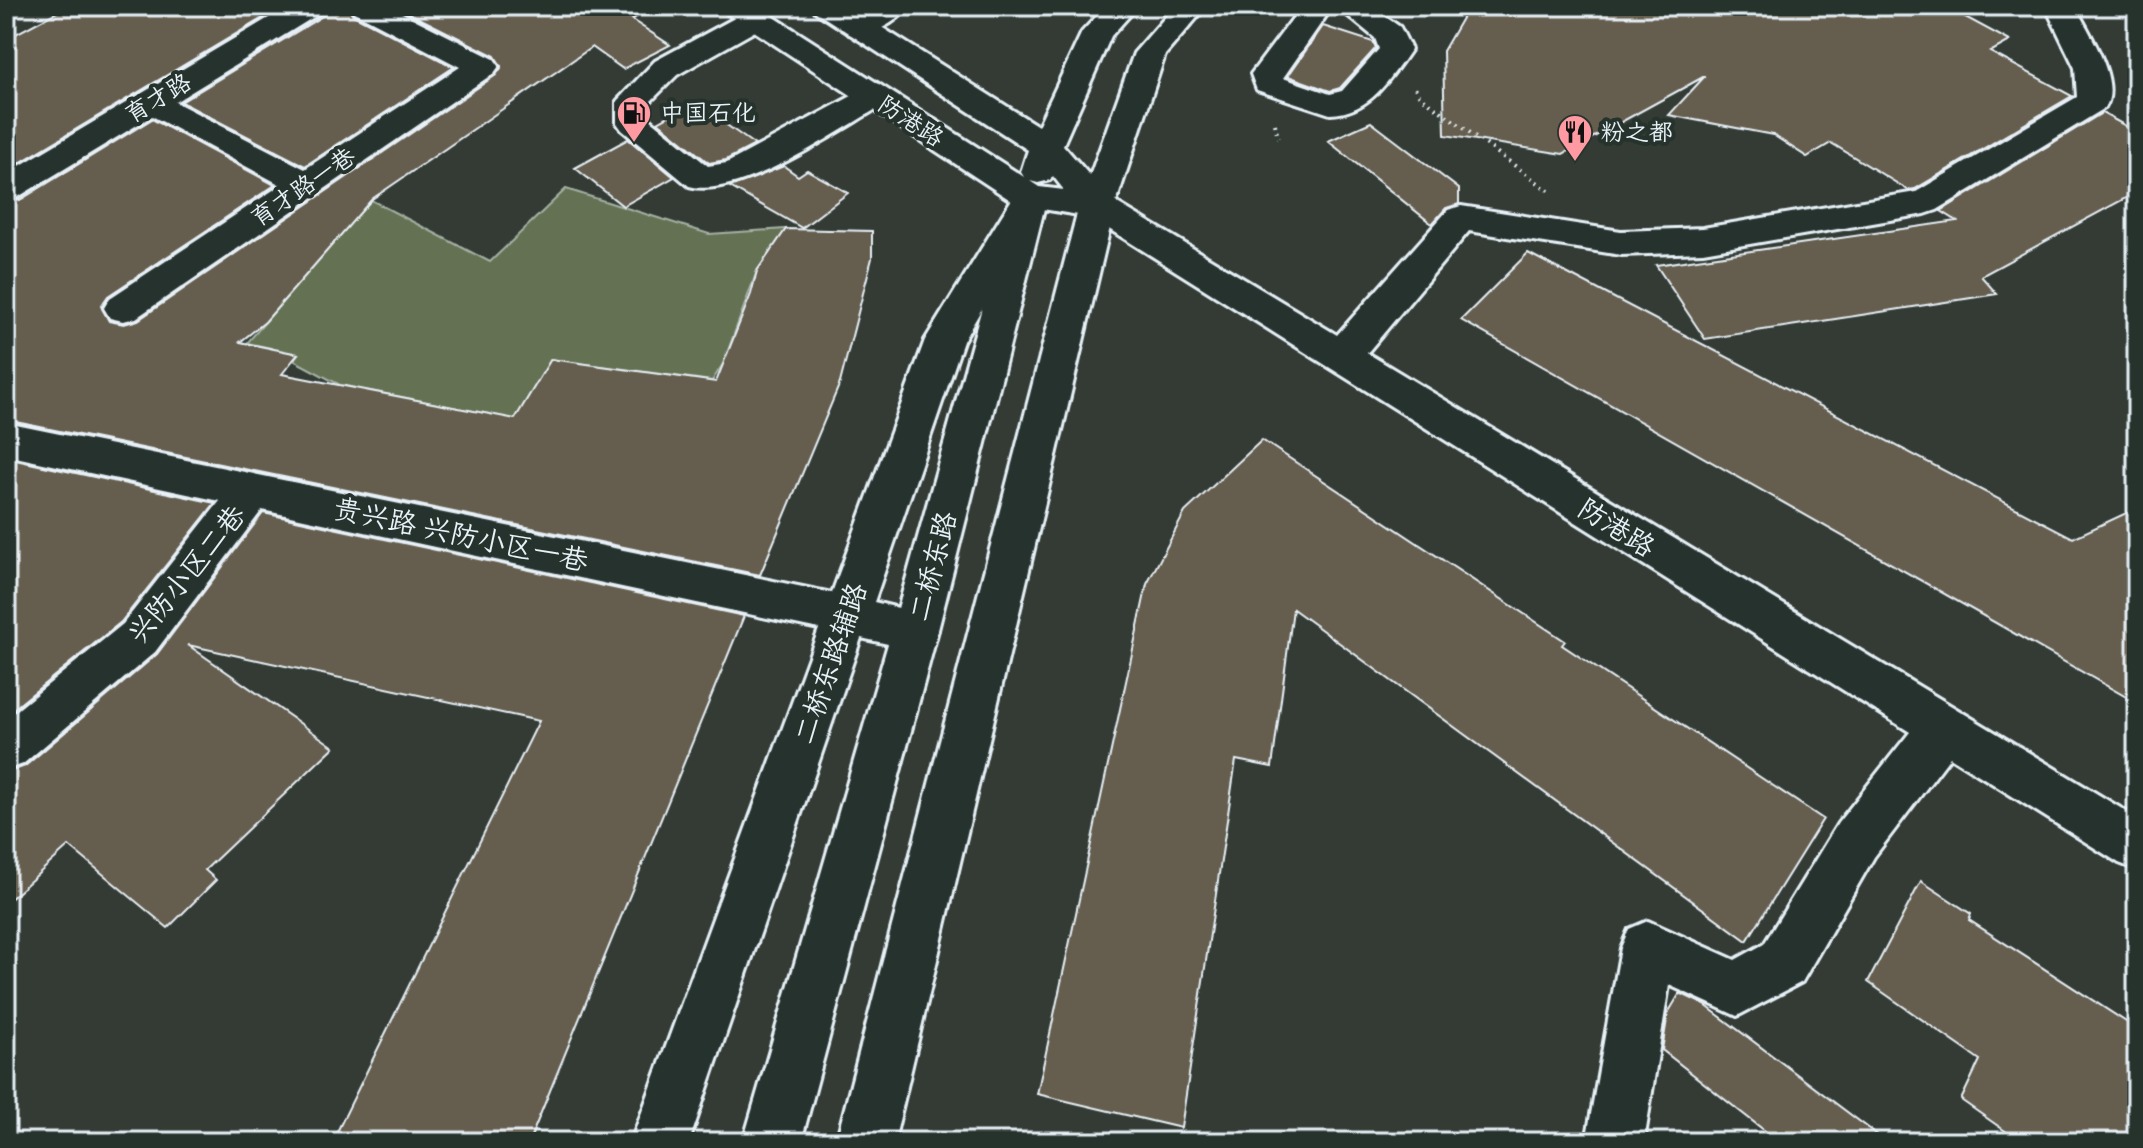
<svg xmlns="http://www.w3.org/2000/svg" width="2143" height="1148" viewBox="0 0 2143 1148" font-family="Sriracha,'LXGW WenKai TC',sans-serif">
<rect width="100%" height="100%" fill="#333b34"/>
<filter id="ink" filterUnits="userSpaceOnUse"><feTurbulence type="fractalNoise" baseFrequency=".0125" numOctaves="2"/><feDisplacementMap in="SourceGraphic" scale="16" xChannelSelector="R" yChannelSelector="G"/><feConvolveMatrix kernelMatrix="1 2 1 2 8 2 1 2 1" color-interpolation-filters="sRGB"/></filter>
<g filter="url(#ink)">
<path fill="#657152" stroke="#a6b1a5" stroke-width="2" d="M566 189 709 234 786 229 757 271 723 364 712 381 551 359 515 419 340 385 271 348 247 343 371 200 490 262Z"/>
<g fill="#655d4e" stroke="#e8f1f8" stroke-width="2">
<path d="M68 6H283L6 171V39Z"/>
<path d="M329 6H347L353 15 454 67 305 166 181 102 324 15Z"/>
<path d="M395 6H652L632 20 670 45 623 69 592 47 429 160 372 199 265 322 240 342 298 354 282 374 515 419 551 359 716 382 751 294 757 271 786 229 872 231V258L840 383 760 575 6 420V203L20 200 152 119 275 185 108 296 101 306 109 321 124 324 138 320 496 75 501 68 495 56Z"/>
<path d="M1469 6H1945L2010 41 1990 52 2072 96 1915 189 1908 190 1831 143 1807 157 1773 135 1669 115 1705 76 1563 154 1445 135 1443 51Z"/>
<path d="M1323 26 1373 42 1376 48 1340 88 1330 91 1288 76Z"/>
<path d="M694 102 755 145 726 160 709 163 658 122Z"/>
<path d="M2102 113 2137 132V192L1981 276 1997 294 1705 339 1656 265 1957 221 1941 211Z"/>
<path d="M1371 122 1459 189V204L1446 208 1432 224 1328 141Z"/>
<path d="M628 139 674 177 623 206 575 168Z"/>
<path d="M784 166 798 176 807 170 848 193 802 228 730 187Z"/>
<path d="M1528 253 2073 538 2137 508V703L1461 320Z"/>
<path d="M1262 440 1565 641 1562 645 1823 819 1747 941 1293 609 1272 767 1236 760 1181 1128 1037 1094 1147 584 1185 512Z"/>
<path d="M6 458 215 503 121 622 6 715Z"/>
<path d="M263 513 744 616 529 1142H332L539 721 188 645 334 747 205 870 216 880 168 928 69 846 6 903V773L25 766 157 654Z"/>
<path d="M1921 881 1971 914 1969 920 2137 1029V1142H2021L1961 1100 1980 1060 1868 982Z"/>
<path d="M1680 993 1705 1005 1887 1142H1779L1662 1050 1668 1013Z"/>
</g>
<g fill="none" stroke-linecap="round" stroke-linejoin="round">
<g stroke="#e8f1f8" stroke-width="6">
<g id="minor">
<path d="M289 6H326L322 12 175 102 305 169 460 67 354 12 350 6H388L494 59 499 66 494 73 136 318 123 321 110 318 104 308 110 298 281 185 152 116 18 197 6 200V174Z"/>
<path d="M873 6H909C897 23 869 38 849 34L845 27 849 20Z"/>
<path d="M1302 6H1333L1283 78 1330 94 1342 91 1379 49 1375 38 1336 6H1370L1400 27 1411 49C1389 80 1370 113 1330 114L1257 90 1251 74Z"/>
<path d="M2045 6H2075C2088 31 2122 82 2105 108L1937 210 1925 214 1703 252 1621 255 1469 231 1367 353 2137 818V870L2119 863 1950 757 1874 857 1802 982 1737 1016 1669 985 1644 1142H1586L1621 948 1629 929 1648 921 1735 960 1764 944 1838 823 1910 732 1085 214 1079 206 1085 198 1097 194 1109 198 1337 335 1448 210 1461 206 1621 231 1703 228 1916 192 2077 97 2075 68Z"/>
<path d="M755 10 766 13 770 19 766 25 677 75 649 103 650 119 708 166 727 163 863 90 874 87 885 90 890 97 885 104C839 130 740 200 689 186L622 130 617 123V101L655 61 744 13Z"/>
<path d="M1029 187 1041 191 1046 199 963 341 874 602 931 616 938 630 931 644 915 650 861 638 689 1142H631L819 629 262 510 155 652 23 764 6 770V719L123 624 220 501 6 455V423L832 593 925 340 1017 191Z"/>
</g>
</g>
<g stroke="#e8f1f8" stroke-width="6">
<g id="major">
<path d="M1030 185 1042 189 1047 197 938 630 801 1142H743L892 630 1013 197 1018 189Z"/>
<path d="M1097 194 1109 198 1115 206 894 1142H836L1079 206 1085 198Z"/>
</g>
</g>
<g stroke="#e8f1f8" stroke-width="6">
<path id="highway" d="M721 6H757L1024 177 1021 172 1028 150 816 12 812 6H848L1038 126 1082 32 1106 6H1138L1111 36 1063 145 1090 176 1134 53 1175 6H1207L1165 55 1115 206 1109 214 1097 218 1018 205 725 12ZM1053 176 1064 190 1039 187 1030 181 1038 183 1050 180Z"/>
</g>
<g stroke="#e8f1f8" stroke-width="4" stroke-dasharray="2 5" stroke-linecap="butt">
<path d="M1415 88 1419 95 1549 191"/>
<path d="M1275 124 1278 138"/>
</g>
<use href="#minor" fill="#26332d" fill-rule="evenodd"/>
<use href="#major" fill="#26332d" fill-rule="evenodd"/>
<use href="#highway" fill="#26332d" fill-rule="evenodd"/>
</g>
</g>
<defs>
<g id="fuel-pin" transform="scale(1.8)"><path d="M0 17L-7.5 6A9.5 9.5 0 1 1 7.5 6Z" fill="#ff9aa2" stroke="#26332d"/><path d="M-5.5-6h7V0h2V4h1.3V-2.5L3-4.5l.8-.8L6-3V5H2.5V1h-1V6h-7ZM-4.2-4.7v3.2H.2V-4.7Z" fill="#111"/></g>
<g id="restaurant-pin" transform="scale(1.8)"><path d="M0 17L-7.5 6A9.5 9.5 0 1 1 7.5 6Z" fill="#ff9aa2" stroke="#26332d"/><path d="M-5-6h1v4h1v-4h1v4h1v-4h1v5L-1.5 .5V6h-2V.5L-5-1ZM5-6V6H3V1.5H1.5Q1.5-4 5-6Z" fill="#111"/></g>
</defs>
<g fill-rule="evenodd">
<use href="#fuel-pin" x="634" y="113"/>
<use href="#restaurant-pin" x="1575" y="132"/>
</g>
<g text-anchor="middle" stroke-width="8" stroke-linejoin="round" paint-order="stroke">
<g font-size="24" fill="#e8f1f8" stroke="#26332d">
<text transform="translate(158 98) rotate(-31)" y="8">育才路</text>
<text transform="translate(911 121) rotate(33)" y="8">防港路</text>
<text transform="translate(303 187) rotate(-34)" y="8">育才路一巷</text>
</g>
<g font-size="24" fill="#e8f1f8" stroke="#26332d" text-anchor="start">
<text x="660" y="121">中国石化</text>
<text x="1601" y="140">粉之都</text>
</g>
<g font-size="28" fill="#e8f1f8" stroke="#26332d">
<text transform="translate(1617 527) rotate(32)" y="10">防港路</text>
<text transform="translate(461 534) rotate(12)" y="10">贵兴路 兴防小区一巷</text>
<text transform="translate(932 566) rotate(-75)" y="10">二桥东路</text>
<text transform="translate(186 574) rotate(-51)" y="10">兴防小区二巷</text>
<text transform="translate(830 663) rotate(-71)" y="10">二桥东路辅路</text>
</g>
</g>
<rect width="2143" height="1148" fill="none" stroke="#26332d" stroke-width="32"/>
<rect x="16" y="16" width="2111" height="1116" fill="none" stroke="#e8f1f8" stroke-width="3" filter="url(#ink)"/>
</svg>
